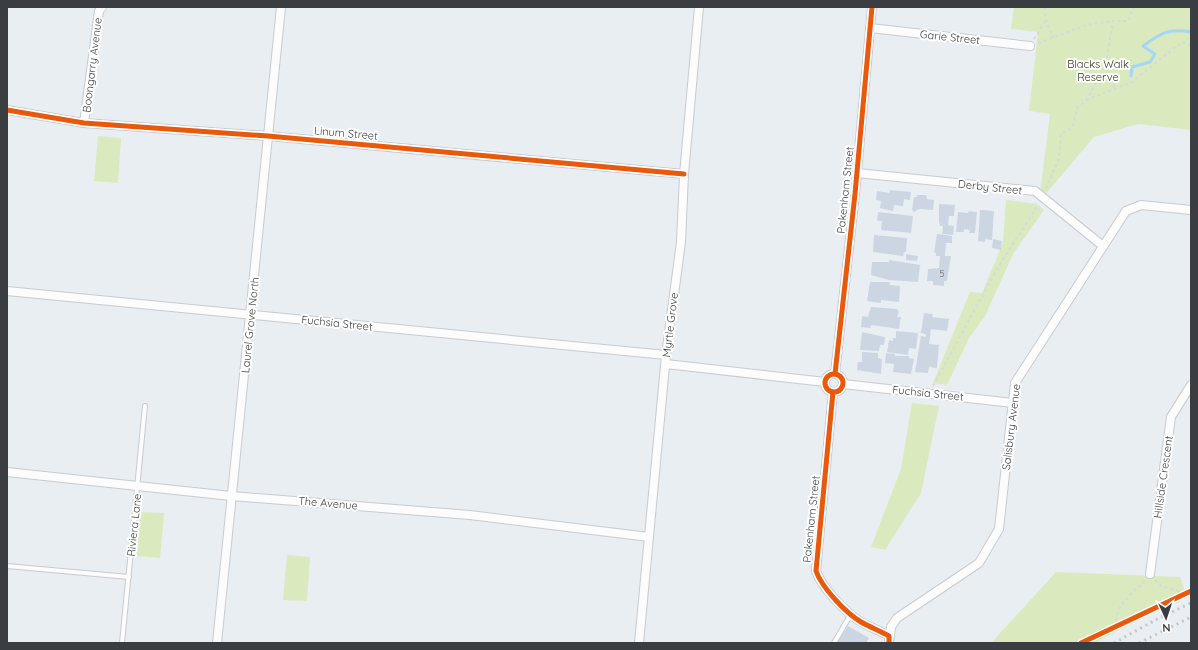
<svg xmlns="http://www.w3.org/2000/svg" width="1198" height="650" viewBox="0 0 1198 650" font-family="Quicksand,sans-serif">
<rect width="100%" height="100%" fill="#e9eef3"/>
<g fill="#dbe9be">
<path d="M1014 7H1191V130L1138 124 1094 137 1043 197 1040 194 1050 114 1029 111 1038 32 1011 29Z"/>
<path d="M98 136 121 138 118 183 94 181Z"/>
<path d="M1006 200 1037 204 1044 210 1013 254 985 316 969 338 947 385 933 383 970 292 982 293 1003 243Z"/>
<path d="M912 403 939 406 921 493 885 550 871 547 901 469Z"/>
<path d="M140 512 164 513 160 558 137 556Z"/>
<path d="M287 555 310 557 307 601 283 600Z"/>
<path d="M1056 572 1180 577 1187 597 1140 619 1095 643H991Z"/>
</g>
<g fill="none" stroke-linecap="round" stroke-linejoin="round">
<path stroke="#a7d6f5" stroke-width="3" d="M1131 76 1132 67 1150 62 1155 54 1143 46C1161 33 1168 28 1191 32"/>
</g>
<g fill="#ccd6e2">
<path d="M890 190 911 192 910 200 904 199 903 206 894 205 893 211 880 208 881 201 876 200 877 191 889 193Z"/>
<path d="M917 195H926L927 199 934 200 933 210 919 209 914 212 912 210 914 197H917Z"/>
<path d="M939 204 955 205 954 216H949L948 225 954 226 953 235 942 234 943 226H940L939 221Z"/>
<path d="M980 210 994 211 992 240 985 239V242L978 241Z"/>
<path d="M969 211 977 212 975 233H969L970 230 964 229V232H956L958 212 968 213Z"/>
<path d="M878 212 913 216 911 233 881 230 882 221H877Z"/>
<path d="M937 234 952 236V243H946L945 256H951L947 281H944V286L933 285V281H927L928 269 939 268 940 256H936V253H934Z"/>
<path d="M874 235 907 238 906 252H904L903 256 873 252Z"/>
<path d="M993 239 1002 241 1001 250 992 248Z"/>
<path d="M906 254 918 256 917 261 906 260Z"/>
<path d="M889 260 920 265 918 282 889 280 871 275 872 262H889Z"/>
<path d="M870 282H890V285L900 286 899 302 881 300V303L867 301Z"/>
<path d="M871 307 897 309 899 312 897 317H901L899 329 871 325 870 328 861 327 862 316 868 317Z"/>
<path d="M924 313 933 314 932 317 949 319 947 331 931 329 929 344 939 345 937 368 929 367 928 373 915 372 921 336 926 337V334L921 333Z"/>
<path d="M896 331 918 333 916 349 909 348 908 355 887 352 889 340 893 341V338H896Z"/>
<path d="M862 332 885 337 884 345H880L879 351 860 350Z"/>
<path d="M862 352 878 353V358L882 359 881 374 857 370 858 362H862Z"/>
<path d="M886 353 895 354V356H909V358L914 359 911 374 893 372 894 364 885 363Z"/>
<path d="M848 626 869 638 866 643H837Z"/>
</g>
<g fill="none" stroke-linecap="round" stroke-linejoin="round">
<g stroke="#c7cbcf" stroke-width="6">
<g id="service">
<path d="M7 566 129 577"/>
<path d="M122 643 145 406"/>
<path d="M834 643 851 614"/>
</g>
</g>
<g stroke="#c7cbcf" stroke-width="10">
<g id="minor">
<path d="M870 28 1030 46"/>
<path d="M7 110 84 123 268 136 684 174"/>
<path d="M84 123 99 11 102 7"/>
<path d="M857 173 1035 191 1103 246"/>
<path d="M7 291 666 355"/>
<path d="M666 364 825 382"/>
<circle cx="834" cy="383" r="9"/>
<path d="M835 374 855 194 872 7"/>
<path d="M843 384 1013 403"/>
<path d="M833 392 816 571C822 588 846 613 861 622 870 627 880 631 889 636"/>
<path d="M7 472 231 496 470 515 649 537"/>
<path d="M1150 574 1171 417 1191 385"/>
<path d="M217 643 281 7"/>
<path d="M639 643 666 355 681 242 684 174 699 7"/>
<path d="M889 643 891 627 897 618 979 563 999 529 1015 383 1126 211 1141 205 1191 210"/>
</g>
</g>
<g stroke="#d7d9da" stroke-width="2" stroke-dasharray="3 3" stroke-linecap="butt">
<path d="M1045 7 1046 20 1054 39"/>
<path d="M1034 39 1046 20"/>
<path d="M1038 43 1086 25 1113 21"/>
<path d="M1106 68 1115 89"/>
<path d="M1086 100 1132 82 1182 42 1191 45"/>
<path d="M1046 189 1059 158 1061 134 1072 128 1078 107 1086 100 1105 68 1113 21H1128L1134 7"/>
<path d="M933 386 997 269 1038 205"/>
<path d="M1155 580 1163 587 1187 593"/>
<path d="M1116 627C1116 603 1129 597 1145 581"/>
</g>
<use href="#service" stroke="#fcfcfd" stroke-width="4"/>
<use href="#minor" stroke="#fcfcfd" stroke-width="8"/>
<g stroke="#c5c7c8" stroke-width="3" stroke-dasharray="2 4" stroke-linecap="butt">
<path d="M1114 643 1159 618 1191 603"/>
<path d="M1139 643 1191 617"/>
</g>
<g stroke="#fff" stroke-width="8">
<g id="cycleway">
<path d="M7 110 84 123 268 136 684 174"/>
<circle cx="834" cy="383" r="9"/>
<path d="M835 374 855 194 872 7"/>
<path d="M833 392 816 571C822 588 846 613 861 622 870 627 880 631 889 636V643"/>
<path d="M1081 643 1191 591"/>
</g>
</g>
<use href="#cycleway" stroke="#e8590c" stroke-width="5"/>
</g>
<g text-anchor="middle" stroke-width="4" stroke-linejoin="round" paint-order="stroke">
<g font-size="9" fill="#5e6369">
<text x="942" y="277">5</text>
</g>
<g font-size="11" fill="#3a3d41" stroke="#fff">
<text transform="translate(950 37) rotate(6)" y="4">Garie Street</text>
<text transform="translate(92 65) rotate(-83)" y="4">Boongarry Avenue</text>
<text transform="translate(346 133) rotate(5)" y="4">Linum Street</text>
<text transform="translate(990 187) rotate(6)" y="4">Derby Street</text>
<text transform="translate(845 190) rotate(-84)" y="4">Pakenham Street</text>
<text transform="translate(337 323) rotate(6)" y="4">Fuchsia Street</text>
<text transform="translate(250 325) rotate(-84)" y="4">Laurel Grove North</text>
<text transform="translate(670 325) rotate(-83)" y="4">Myrtle Grove</text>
<text transform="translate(928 393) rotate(6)" y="4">Fuchsia Street</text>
<text transform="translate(1011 427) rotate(-83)" y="4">Salisbury Avenue</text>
<text transform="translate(1163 477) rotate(-82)" y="4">Hillside Crescent</text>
<text transform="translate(328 503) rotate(5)" y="4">The Avenue</text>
<text transform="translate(811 519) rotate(-84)" y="4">Pakenham Street</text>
<text transform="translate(134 525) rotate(-84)" y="4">Riviera Lane</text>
</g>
<g font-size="11" fill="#2f3714" stroke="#fff">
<text x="1098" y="68">Blacks Walk<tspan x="1098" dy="13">Reserve</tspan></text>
</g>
</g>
<rect width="1198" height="650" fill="none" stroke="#3a3d41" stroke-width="16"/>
<g transform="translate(1166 618) rotate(177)" stroke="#ffffff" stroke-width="3" paint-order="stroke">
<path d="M0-3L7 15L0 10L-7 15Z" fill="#3a3d41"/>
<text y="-6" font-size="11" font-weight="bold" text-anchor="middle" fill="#3a3d41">N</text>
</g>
</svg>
